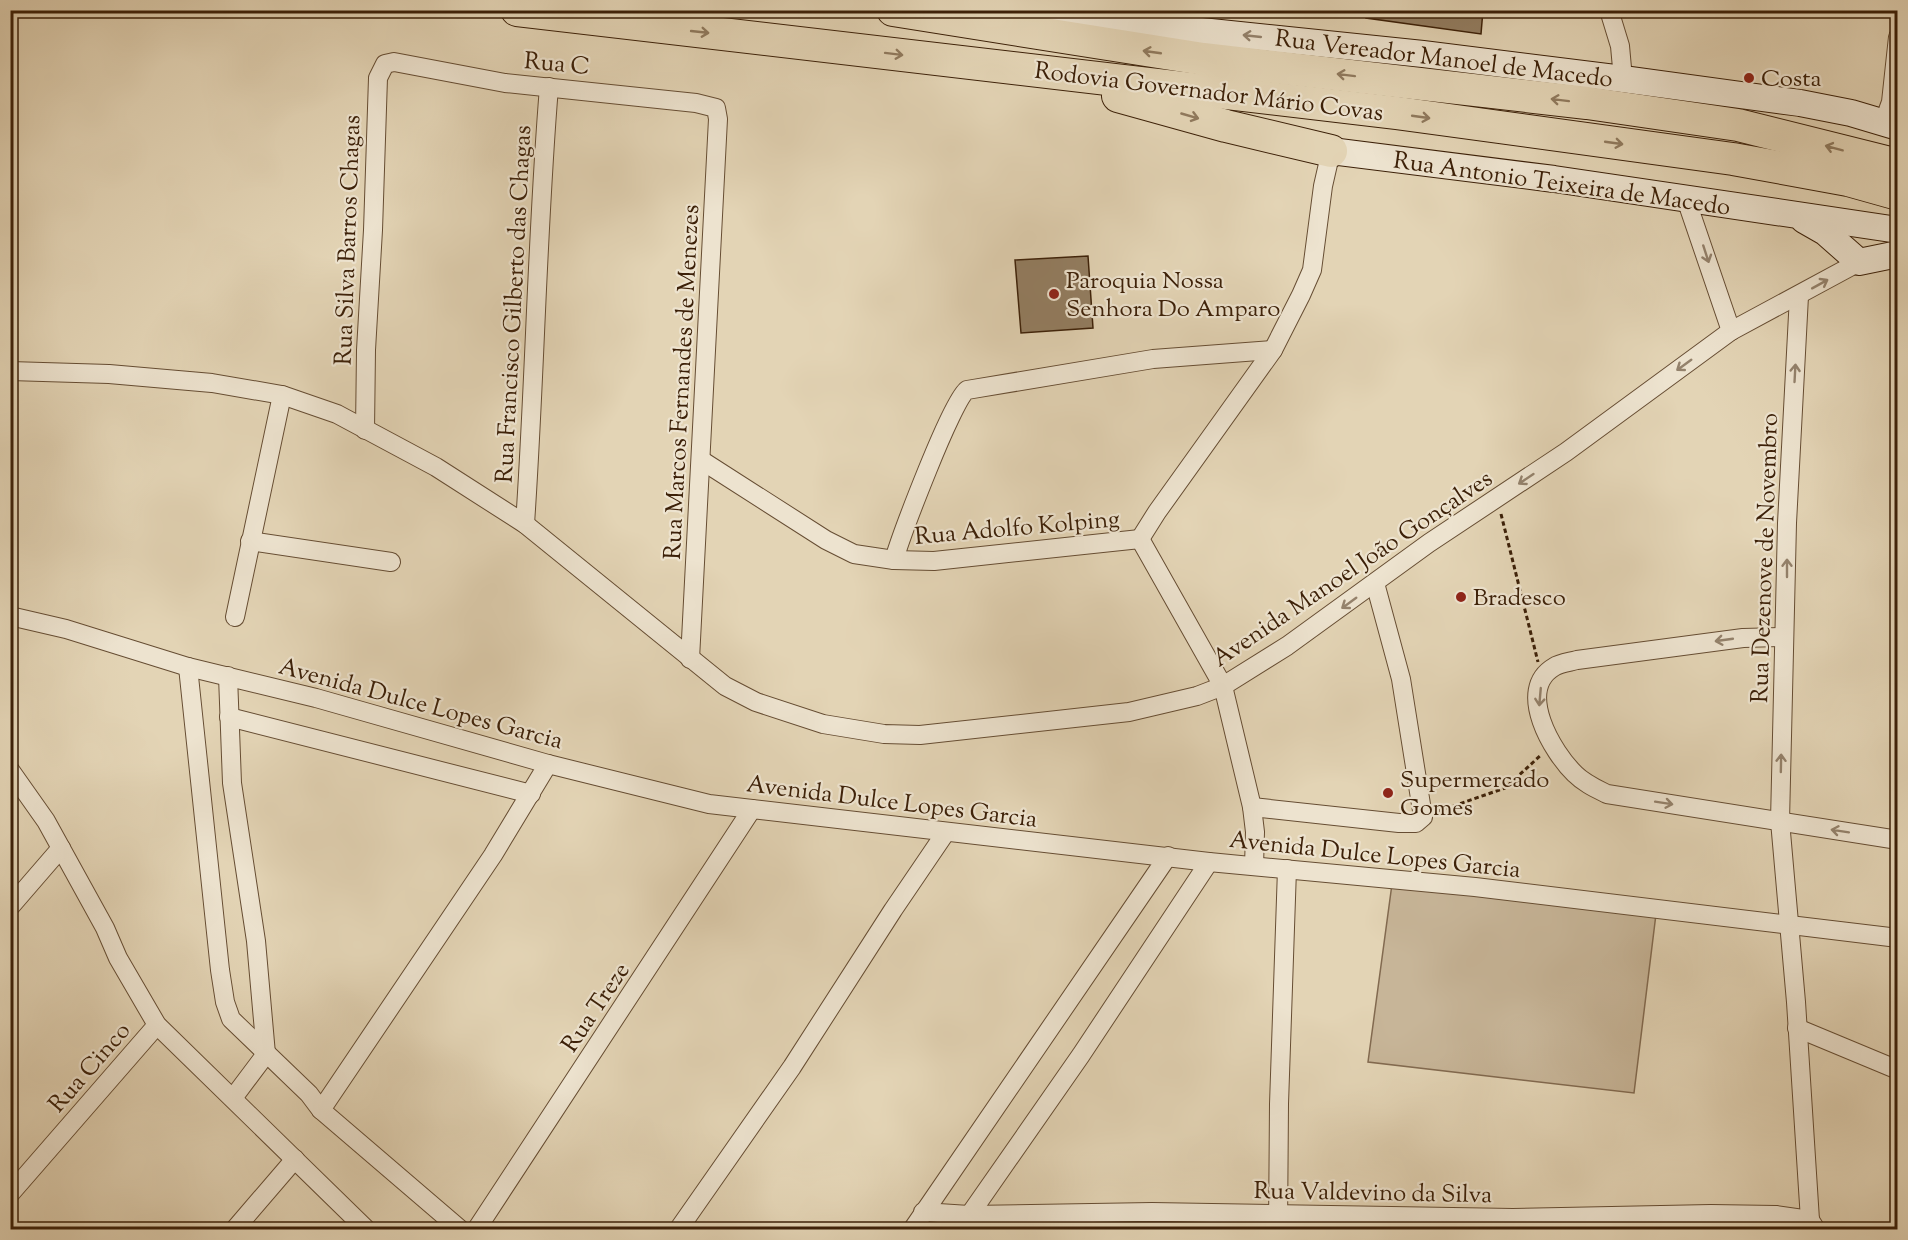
<svg xmlns="http://www.w3.org/2000/svg" width="1908" height="1240" viewBox="0 0 1908 1240" font-family="'Sorts Mill Goudy',serif">
<rect width="100%" height="100%" fill="#e3d4b5"/>
<filter id="stains"><feTurbulence type="fractalNoise" baseFrequency=".00333" numOctaves="4"/><feColorMatrix values="0 0 0 0 .2 0 0 0 0 .09 0 0 0 0 .02 0 0 0 .5 -.17"/></filter>
<radialGradient id="worn" r=".72"><stop offset=".6" stop-color="#630" stop-opacity="0"/><stop offset="1" stop-color="#630" stop-opacity=".3"/></radialGradient>
<path fill="#c7b598" stroke="#826a50" stroke-width="1.5" d="M1392 884 1656 914 1634 1093 1368 1062Z"/>
<g fill="#937e62" stroke="#3c2008" stroke-width="1.5">
<path d="M1366 10H1483L1481 34 1366 18Z"/>
<path d="M1088 256 1093 328 1021 333 1015 260Z"/>
</g>
<g fill="none" stroke-linecap="round" stroke-linejoin="round">
<g stroke="#664d33" stroke-width="20">
<g id="street">
<path d="M1609 10 1620 46 1623 79"/>
<path d="M1887 113 1891 102 1898 37"/>
<path d="M1686 199 1731 331"/>
<path d="M1799 296 1787 523 1780 821 1796 1002 1810 1220"/>
<path d="M10 371 109 374 212 383 282 395 337 414 436 467 525 524 725 686 756 702 823 724 884 734 920 735 1129 712 1197 696 1223 686 1287 646 1429 543 1566 452 1731 331 1859 262"/>
<path d="M365 430 366 350 373 230 378 78 385 64 394 62 505 83 696 103 716 108 718 119 690 659"/>
<path d="M701 460 826 540 854 554 894 560 934 561 1140 539"/>
<path d="M525 524C535 378 537 232 549 87"/>
<path d="M1140 539 1157 512 1273 350 1301 295 1312 270 1323 186 1331 151"/>
<path d="M1140 539 1223 686 1252 807 1255 832 1254 866"/>
<path d="M250 541 391 562"/>
<path d="M894 560C901 536 952 400 967 390L1153 359 1273 350"/>
<path d="M10 616 66 629 188 667 316 698 548 764 709 804 1209 862 1475 887 1898 938"/>
<path d="M235 617 282 395"/>
<path d="M1783 637 1743 638 1577 660C1570 662 1560 663 1554 667 1515 690 1553 753 1575 774 1584 783 1595 788 1607 794L1898 840"/>
<path d="M188 667 220 970 225 1002 231 1019 309 1094 321 1110 461 1230"/>
<path d="M228 676 232 783 256 941 266 1054 233 1098"/>
<path d="M229 717 531 794"/>
<path d="M10 770 46 821 105 928 118 958 157 1025 367 1230"/>
<path d="M1252 807 1399 823H1416L1423 817 1401 679 1375 583"/>
<path d="M10 907 61 848"/>
<path d="M1797 1028 1898 1070"/>
<path d="M321 1110 493 855 548 764"/>
<path d="M10 1194 157 1025"/>
<path d="M923 1212 969 1215 1152 1212 1513 1218 1711 1214 1776 1215 1810 1220 1815 1228"/>
<path d="M234 1230 295 1159"/>
<path d="M476 1230 752 809"/>
<path d="M678 1230 792 1067 893 910 946 832"/>
<path d="M912 1230 1168 856"/>
<path d="M959 1230 1081 1055 1209 862"/>
<path d="M1278 1230 1279 1104 1287 869"/>
</g>
</g>
<g stroke="#3c2008" stroke-width="28">
<g id="secondary">
<path d="M1000 10 1423 54 1623 79 1800 103 1851 113 1898 127"/>
<path d="M1331 151 1554 179 1898 230"/>
<path d="M1804 220 1825 232 1859 262 1898 254"/>
</g>
</g>
<g stroke="#3c2008" stroke-width="34">
<g id="highway">
<path d="M517 10 1397 113 1733 159 1848 180 1898 194"/>
<path d="M893 10 1203 59 1587 103 1738 125 1898 165"/>
<path d="M1118 96 1226 126 1331 151"/>
</g>
</g>
<g stroke="#3c2008" stroke-width="3" stroke-dasharray="4.5 3" stroke-linecap="butt">
<path d="M1501 514 1538 662"/>
<path d="M1439 811 1505 788 1541 755"/>
</g>
<use href="#street" stroke="#ede3cf" stroke-width="18"/>
<use href="#secondary" stroke="#ede3cf" stroke-width="26"/>
<use href="#highway" stroke="#e3d4b5" stroke-width="32"/>
</g>
<defs><path id="oneway-shaft" d="M-6 0H5M1.5-3L5.5 0L1.5 3" fill="none" stroke-width="1.6" stroke-linecap="round" stroke-linejoin="round" transform="scale(1.5)"/></defs>
<g stroke="#907a5e">
<use href="#oneway-shaft" transform="translate(700 32) rotate(6)"/>
<use href="#oneway-shaft" transform="translate(1152 52) rotate(-172)"/>
<use href="#oneway-shaft" transform="translate(894 54) rotate(7)"/>
<use href="#oneway-shaft" transform="translate(1346 75) rotate(-173)"/>
<use href="#oneway-shaft" transform="translate(1560 100) rotate(-173)"/>
<use href="#oneway-shaft" transform="translate(1190 116) rotate(16)"/>
<use href="#oneway-shaft" transform="translate(1421 117) rotate(8)"/>
<use href="#oneway-shaft" transform="translate(1614 143) rotate(8)"/>
<use href="#oneway-shaft" transform="translate(1834 148) rotate(-165)"/>
</g>
<g stroke="#94826c">
<use href="#oneway-shaft" transform="translate(1252 36) rotate(-174)"/>
<use href="#oneway-shaft" transform="translate(1706 254) rotate(72)"/>
<use href="#oneway-shaft" transform="translate(1820 284) rotate(-29)"/>
<use href="#oneway-shaft" transform="translate(1684 365) rotate(144)"/>
<use href="#oneway-shaft" transform="translate(1795 373) rotate(-87)"/>
<use href="#oneway-shaft" transform="translate(1526 479) rotate(146)"/>
<use href="#oneway-shaft" transform="translate(1787 568) rotate(-90)"/>
<use href="#oneway-shaft" transform="translate(1349 603) rotate(144)"/>
<use href="#oneway-shaft" transform="translate(1724 640) rotate(172)"/>
<use href="#oneway-shaft" transform="translate(1540 697) rotate(95)"/>
<use href="#oneway-shaft" transform="translate(1781 763) rotate(-89)"/>
<use href="#oneway-shaft" transform="translate(1664 803) rotate(9)"/>
<use href="#oneway-shaft" transform="translate(1840 831) rotate(-171)"/>
</g>
<g fill="#8f2418" stroke="#ede3cf" stroke-width="2">
<circle cx="1749" cy="78" r="6"/>
<circle cx="1054" cy="294" r="6"/>
<circle cx="1461" cy="597" r="6"/>
<circle cx="1388" cy="793" r="6"/>
</g>
<g text-anchor="middle" stroke-width="4.5" stroke-linejoin="round" paint-order="stroke">
<g font-size="24" fill="#3c2008" stroke="#ede3cf">
<text transform="translate(1444 58) rotate(7)" y="8">Rua Vereador Manoel de Macedo</text>
<text transform="translate(557 63) rotate(5)" y="8">Rua C</text>
<text transform="translate(1209 91) rotate(7)" y="8">Rodovia Governador Mário Covas</text>
<text transform="translate(1562 183) rotate(8)" y="8">Rua Antonio Teixeira de Macedo</text>
<text transform="translate(347 240) rotate(-88)" y="8">Rua Silva Barros Chagas</text>
<text transform="translate(513 304) rotate(-87)" y="8">Rua Francisco Gilberto das Chagas</text>
<text transform="translate(681 382) rotate(-87)" y="8">Rua Marcos Fernandes de Menezes</text>
<text transform="translate(1017 527) rotate(-5)" y="8">Rua Adolfo Kolping</text>
<text transform="translate(1764 558) rotate(-88)" y="8">Rua Dezenove de Novembro</text>
<text transform="translate(1352 568) rotate(-34)" y="8">Avenida Manoel João Gonçalves</text>
<text transform="translate(421 703) rotate(15)" y="8">Avenida Dulce Lopes Garcia</text>
<text transform="translate(892 801) rotate(7)" y="8">Avenida Dulce Lopes Garcia</text>
<text transform="translate(1375 854) rotate(6)" y="8">Avenida Dulce Lopes Garcia</text>
<text transform="translate(595 1007) rotate(-56)" y="8">Rua Treze</text>
<text transform="translate(89 1067) rotate(-49)" y="8">Rua Cinco</text>
<text transform="translate(1373 1192) rotate(1)" y="8">Rua Valdevino da Silva</text>
</g>
<g font-size="24" fill="#3c2008" stroke="#ede3cf" text-anchor="start">
<text x="1761" y="86">Costa</text>
<text x="1066" y="288">Paroquia Nossa<tspan x="1066" dy="28">Senhora Do Amparo</tspan></text>
<text x="1473" y="605">Bradesco</text>
<text x="1400" y="787">Supermercado<tspan x="1400" dy="28">Gomes</tspan></text>
</g>
</g>
<rect width="1908" height="1240" fill="none" stroke="#e3d4b5" stroke-width="36"/>
<rect x="12" y="12" width="1884" height="1216" fill="none" stroke="#3c2008" stroke-width="3"/>
<rect x="18" y="18" width="1872" height="1204" fill="none" stroke="#3c2008" stroke-width="1.5"/>
<rect width="100%" height="100%" filter="url(#stains)"/>
<rect width="100%" height="100%" fill="url(#worn)"/>
</svg>
